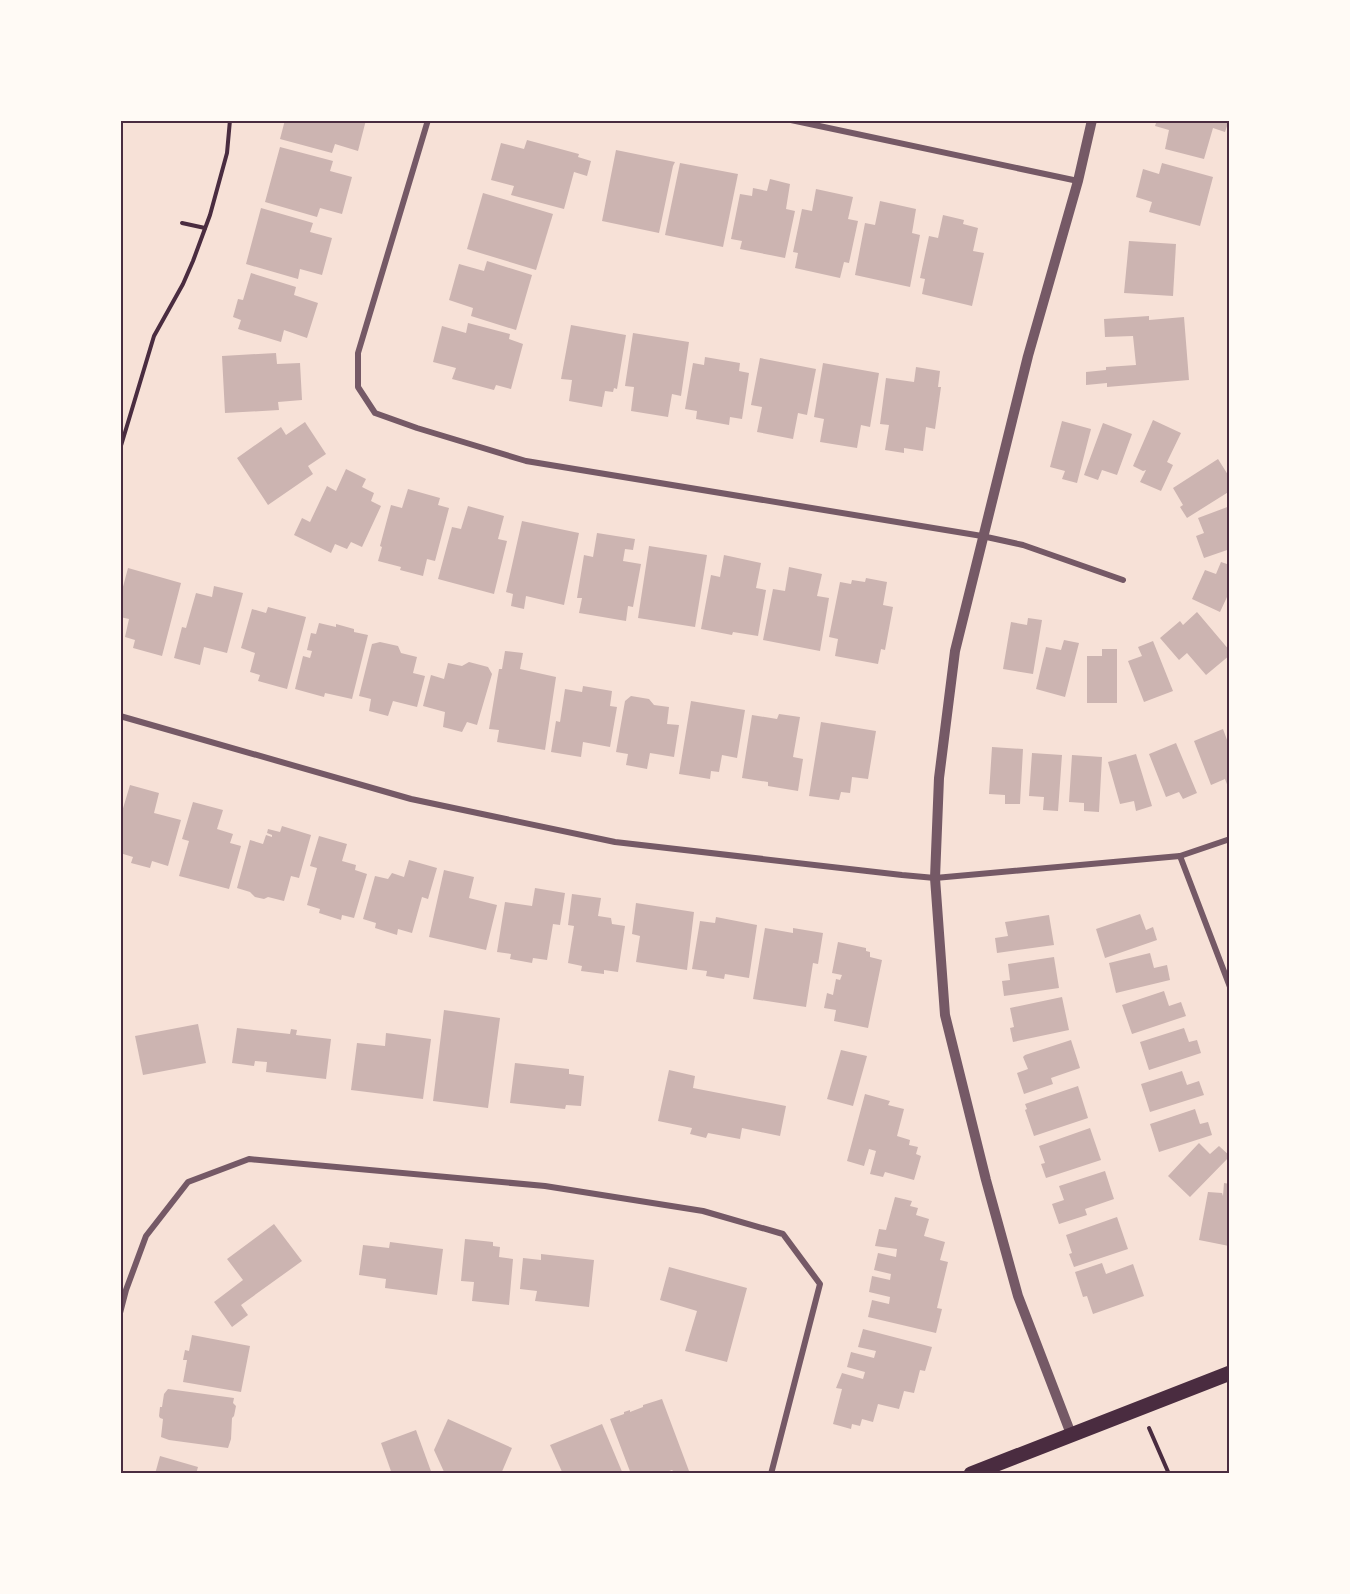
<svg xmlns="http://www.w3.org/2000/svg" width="1350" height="1594" viewBox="0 0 1350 1594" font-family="Merriweather,serif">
<rect width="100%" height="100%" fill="#f7e1d7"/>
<g fill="#ccb4b1">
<path d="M285 120H366L358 151 335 144 332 153 280 139Z"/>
<path d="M1157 120H1229L1225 132 1213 128 1204 159 1165 149 1169 130 1155 126Z"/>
<path d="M527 140 579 154 578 157 591 161 587 176 574 172 564 209 511 195 514 186 491 180 501 143 524 149Z"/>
<path d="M280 147 333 161 330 171 352 177 342 214 320 208 317 217 265 202Z"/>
<path d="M616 150 675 162 673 166 659 233 602 221Z"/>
<path d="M680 163 738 174 723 247 665 235Z"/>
<path d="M1162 163 1213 177 1200 226 1149 212 1152 202 1136 197 1143 169 1159 174Z"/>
<path d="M770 179 790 184 786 209 795 211 785 258 740 249 742 241 731 239 740 194 752 196 753 188 767 191Z"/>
<path d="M816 189 853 197 848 219 858 221 849 263 844 262 840 278 795 268 798 253 793 252 802 209 812 211Z"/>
<path d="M483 193 553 214 536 270 467 249Z"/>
<path d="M880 201 916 209 912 233 920 235 910 287 855 275 865 223 875 225Z"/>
<path d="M261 208 313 223 310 232 332 238 322 275 300 269 298 279 246 264Z"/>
<path d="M943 215 964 220 963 224 978 228 973 251 984 253 972 306 922 294 925 279 920 278 929 236 938 238Z"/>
<path d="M1129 241 1176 244 1173 296 1124 293Z"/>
<path d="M487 261 532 275 516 330 471 316 473 308 449 300 459 264 484 271Z"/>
<path d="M251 273 296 287 294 295 318 303 307 338 284 330 281 342 238 329 241 320 233 317 238 299 243 300Z"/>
<path d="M1149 316V320L1184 317 1189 380 1107 387V383L1086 385V372L1106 370V367L1136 365 1133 336 1105 337 1104 319Z"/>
<path d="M468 323 510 334 509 339 523 344 511 389 496 385 494 390 452 379 456 368 433 362 442 326 466 333Z"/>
<path d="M571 325 626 335 617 389 614 388 613 392 605 391 602 407 569 401 572 380 561 379Z"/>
<path d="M633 333 689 342 681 396 672 394 668 417 631 411 634 387 625 386Z"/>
<path d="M276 353 277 364 300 363 302 400 278 402 279 410 225 413 222 356Z"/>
<path d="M705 357 740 363 739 371 749 373 742 419 730 417 729 425 696 419 697 411 685 409 693 363 704 365Z"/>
<path d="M760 358 816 369 807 415 798 413 793 439 757 432 762 407 751 405Z"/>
<path d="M823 363 879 373 870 427 861 425 857 448 820 442 824 419 814 417Z"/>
<path d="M916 367 940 371 938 387H941L935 429 926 427 923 451 904 448V453L885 450 889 425 880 424 886 378 914 382Z"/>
<path d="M1153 420 1181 433 1167 462 1173 465 1161 491 1140 482 1146 470 1143 471 1133 466Z"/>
<path d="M1062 421 1091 429 1077 483 1062 479 1065 471 1050 467Z"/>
<path d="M305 422 326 454 308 466 313 474 268 505 237 458 281 427 286 435Z"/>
<path d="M1103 423 1132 434 1117 475 1102 470 1098 480 1084 475Z"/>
<path d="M1218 459 1230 478V491L1187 518 1180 507 1183 505 1173 488Z"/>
<path d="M346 469 366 479 362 487 374 493 371 501 381 506 362 547 351 542 347 549 335 544 331 553 294 535 302 518 310 522 327 486 336 491Z"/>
<path d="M408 489 440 498 438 505 449 508 435 561 427 559 423 576 400 570 401 567 378 561 382 547 380 546 391 505 402 508Z"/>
<path d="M468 506 504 516 498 539 507 541 494 594 438 579 452 527 461 529Z"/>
<path d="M1230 506V549L1204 558 1196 536 1204 533 1198 518Z"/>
<path d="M522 521 579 533 564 605 526 596 524 609 511 606 513 594 506 592Z"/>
<path d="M597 533 635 539 633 550 625 549 623 561 641 564 633 607 628 606 626 621 579 613 582 598H577L584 555 593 557Z"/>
<path d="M649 546 707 555 695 627 638 618Z"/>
<path d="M724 555 761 563 756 588 766 590 758 636 733 632 732 635 701 629 711 575 720 577Z"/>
<path d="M1221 562 1230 565V598L1227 597 1220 612 1192 599 1205 570 1216 574Z"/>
<path d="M789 567 822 574 817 596 829 598 820 651 763 640 773 589 785 591Z"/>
<path d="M128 568 181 583 162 656 133 648 135 640 125 637 129 619 120 617V598Z"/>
<path d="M866 578 887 582 883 605 893 607 885 650 881 649 878 664 835 656 838 639 829 637 840 582 851 584 852 580 865 582Z"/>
<path d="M214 586 243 593 227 653 204 647 200 665 174 658 182 627 186 628 196 593 212 597Z"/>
<path d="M268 607 306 617 287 689 258 681 260 675 250 672 255 653 241 648 252 609 266 613Z"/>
<path d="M1197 612 1230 651V655L1206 675 1187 653 1179 660 1160 638 1180 621 1183 625Z"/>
<path d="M1028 618 1042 620 1033 674 1003 669 1011 622 1027 625Z"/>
<path d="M319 623 336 627V624L354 629V632L368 635 352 699 325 693 324 697 295 689 303 656 310 658 312 651 307 650 311 633 316 634Z"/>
<path d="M1064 640 1079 643 1065 697 1036 689 1046 647 1061 650Z"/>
<path d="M1153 641 1173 691 1144 702 1128 661 1142 656 1138 647Z"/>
<path d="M380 642 398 646 401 653 417 657 413 673 425 676 417 707 393 701 388 716 369 711 371 699 359 696 372 644Z"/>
<path d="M1102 649H1117V703H1087V656H1102Z"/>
<path d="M505 651 523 653 520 669 556 677 545 750 497 742 499 730 489 729 499 669H502Z"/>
<path d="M469 662 488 667 492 674 477 725 467 722 462 732 443 727 445 712 423 706 431 675 444 679 448 663 462 666Z"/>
<path d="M583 686 612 691 610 706 617 707 610 747 583 742 581 757 551 752 556 721 560 722 565 689 582 692Z"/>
<path d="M631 696 649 699 654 705 669 707 667 724 679 725 674 757 650 753 647 769 626 765 628 754 616 752 625 701Z"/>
<path d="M691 701 745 710 737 758 722 755 719 772 711 771 710 779 679 774Z"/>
<path d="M779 714 800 717 793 757 803 759 798 791 768 786V782L742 778 752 715 777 719Z"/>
<path d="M821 722 876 731 868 779 852 777 850 793 841 792 839 800 809 796Z"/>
<path d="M1223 729 1230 748V786L1228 787 1225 779 1211 785 1194 741Z"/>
<path d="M1176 743 1197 793 1183 799 1179 792 1166 797 1149 754Z"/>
<path d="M992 747 1023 749 1020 804H1005V795L989 794Z"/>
<path d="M1032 753 1062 755 1058 811 1043 810 1044 797 1029 796Z"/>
<path d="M1136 754 1152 806 1136 811 1134 801 1120 804 1108 762Z"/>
<path d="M1072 755 1102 757 1099 812 1084 811V803L1069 802Z"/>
<path d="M130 785 159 793 154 813 181 820 168 866 152 861 150 868 131 863 133 857 120 853V826L123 815H121Z"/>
<path d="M193 802 223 810 217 829 233 834 230 843 241 846 229 889 179 876 189 841 182 839Z"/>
<path d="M282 826 311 835 299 878 291 876 284 901 268 897 264 899 255 897 250 892 237 888 250 840 263 844 266 835 272 837V835L267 833 268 829 280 832Z"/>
<path d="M319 836 347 844 342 861 356 865 355 870 367 874 354 918 342 915 341 920 319 913 320 909 307 905 317 868 310 866Z"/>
<path d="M409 860 437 868 428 899 422 897 412 933 398 929 397 935 375 928 376 923 363 919 375 876 388 879 392 873 404 877Z"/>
<path d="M444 870 474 877 469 898 497 905 486 950 429 937Z"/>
<path d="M535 888 565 893 560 925 553 924 547 960 533 958 532 963 510 959 511 954 497 952 505 902 532 906Z"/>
<path d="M572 894 601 898 598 916 611 918 612 924 625 926 618 972 604 970V974L581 971 582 966 568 963 574 926 568 925Z"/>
<path d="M636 903 694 912 687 970 636 962 640 936 632 934Z"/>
<path d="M1140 914 1146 930 1153 927 1157 940 1105 958 1096 929Z"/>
<path d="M1049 915 1054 945 997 953 995 938 1008 936 1005 922Z"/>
<path d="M716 917 757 925 749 978 725 974 724 979 706 976 707 971 692 969 700 921 715 923Z"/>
<path d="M765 928 793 933V928L823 933 818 964 813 963 806 1007 753 999Z"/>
<path d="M838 942 866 948V951L870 952V957L882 960 868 1028 834 1021 836 1010 824 1008 827 993 833 995 836 979 840 980 842 975 832 973Z"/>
<path d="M1150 953 1154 968 1167 965 1170 980 1116 993 1109 963Z"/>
<path d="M1054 957 1059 988 1004 996 1002 981 1010 980 1008 964Z"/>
<path d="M1164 991 1169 1006 1181 1002 1186 1016 1132 1034 1122 1005Z"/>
<path d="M1062 997 1069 1030 1013 1042 1010 1028 1014 1027 1010 1008Z"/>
<path d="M444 1010 500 1018 488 1108 433 1101Z"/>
<path d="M198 1024 206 1063 143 1075 135 1036Z"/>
<path d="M237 1028 290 1034 291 1029 297 1030 296 1035 331 1039 326 1079 266 1072 267 1062 255 1061 254 1066 232 1063Z"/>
<path d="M1184 1028 1189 1042 1197 1040 1201 1053 1149 1070 1140 1042Z"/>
<path d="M386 1033 431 1039 423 1099 351 1090 357 1043 385 1046Z"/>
<path d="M1071 1040 1080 1068 1051 1078 1053 1084 1024 1094 1017 1073 1028 1069 1023 1057 1025 1055Z"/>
<path d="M841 1050 867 1056 853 1106 827 1099Z"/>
<path d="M515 1063 569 1069V1074L584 1076 581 1106 566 1105 565 1109 510 1103Z"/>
<path d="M669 1070 695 1076 693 1088 786 1106 780 1136 742 1128 740 1139 708 1133 706 1138 690 1134 692 1128 658 1121Z"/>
<path d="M1182 1071 1187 1085 1199 1081 1204 1095 1150 1112 1141 1084Z"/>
<path d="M1078 1086 1088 1118 1034 1136 1025 1110 1027 1109 1025 1104Z"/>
<path d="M865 1094 890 1101 888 1105 904 1109 897 1136 910 1140 909 1145 918 1147 916 1154 921 1156 914 1180 885 1172 883 1177 870 1174 876 1151 869 1149 864 1166 847 1161Z"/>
<path d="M1195 1109 1200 1124 1208 1122 1212 1135 1159 1152 1150 1124Z"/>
<path d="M1090 1128 1101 1160 1046 1178 1041 1164 1045 1163 1039 1146Z"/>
<path d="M1199 1143 1210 1154 1219 1146 1230 1156 1190 1197 1168 1176Z"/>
<path d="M1105 1171 1114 1199 1085 1209 1087 1215 1059 1224 1052 1204 1064 1200 1059 1186Z"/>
<path d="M1224 1183 1230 1184 1229 1246 1199 1240 1208 1192 1222 1193 1223 1196Z"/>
<path d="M895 1197 912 1201 910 1206 918 1208 916 1215 929 1219 924 1236 945 1242 940 1260 948 1262 937 1308 942 1309 936 1333 868 1317 872 1300 889 1304 890 1297 869 1292 872 1276 890 1280 891 1274 874 1270 878 1253 896 1257 897 1249 875 1246 879 1229 886 1230Z"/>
<path d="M1117 1217 1128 1249 1074 1267 1069 1254 1072 1253 1066 1235Z"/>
<path d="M274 1224 302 1261 241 1305 248 1315 232 1327 214 1302 243 1280 227 1259Z"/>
<path d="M465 1239 493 1242V1246L500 1247 499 1257 513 1259 509 1305 472 1301 474 1282 461 1281Z"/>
<path d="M390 1242 443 1249 437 1295 385 1288 386 1279 359 1275 363 1245 389 1248Z"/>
<path d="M541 1254 594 1260 589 1307 535 1301 537 1291 520 1289 523 1258 541 1260Z"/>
<path d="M1102 1263 1106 1274 1133 1264 1144 1296 1093 1314 1087 1296 1083 1297 1075 1272Z"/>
<path d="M669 1267 747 1288 727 1362 685 1351 697 1311 660 1300Z"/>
<path d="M863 1329 932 1347 925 1371 920 1370 914 1393 904 1391 899 1409 878 1404 873 1422 862 1419 860 1426 852 1424 851 1429 833 1424 842 1389 836 1388 842 1373 863 1379 865 1372 847 1367 851 1352 874 1358 876 1351 858 1347Z"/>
<path d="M192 1335 250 1346 241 1392 183 1382 187 1360H183L185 1350 189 1351Z"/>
<path d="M168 1389 234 1398 233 1403 236 1406 234 1416 232 1418 231 1439 228 1448 169 1440 161 1437 163 1419 160 1418 159 1416 160 1407H162L164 1394Z"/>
<path d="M662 1399 689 1471 682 1474H676L672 1470 661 1474H631L610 1419 624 1414V1412L630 1410V1412L643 1407V1405Z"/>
<path d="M448 1419 512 1448 501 1474H445L434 1450Z"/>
<path d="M602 1424 623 1474H563L550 1445Z"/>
<path d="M416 1430 432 1474H392L381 1443Z"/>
<path d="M160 1456 198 1467 196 1474H155Z"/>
</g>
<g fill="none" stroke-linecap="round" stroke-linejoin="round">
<g stroke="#4a2c40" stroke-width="4">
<path d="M182 223 205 228"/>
<path d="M120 449 154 336 183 284 193 261 210 215 227 153 230 120"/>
<path d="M1149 1428 1169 1474"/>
</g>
<g stroke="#755966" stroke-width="6">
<path d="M428 120 358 353V387L375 413 417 428 526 461 982 536 1023 545 1123 580"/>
<path d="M791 120 1078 181"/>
<path d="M120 716 411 799 615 842 902 875 935 878 1180 856 1230 839"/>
<path d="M1180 856 1230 987"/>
<path d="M120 1313 126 1290 146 1236 188 1182 249 1159 545 1186 703 1211 783 1234 820 1284 771 1474"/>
</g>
<path stroke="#755966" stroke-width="10" d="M1071 1434 1018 1296 986 1180 945 1015 935 878 939 778 955 651 1028 356 1078 181 1092 120"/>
<path stroke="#4a2c40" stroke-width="15" d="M971 1474 1230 1373"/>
</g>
<rect width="1350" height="1594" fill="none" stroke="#fffaf5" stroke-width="243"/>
<rect x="122" y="122" width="1106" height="1350" fill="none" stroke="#4a2c40" stroke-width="2"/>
</svg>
